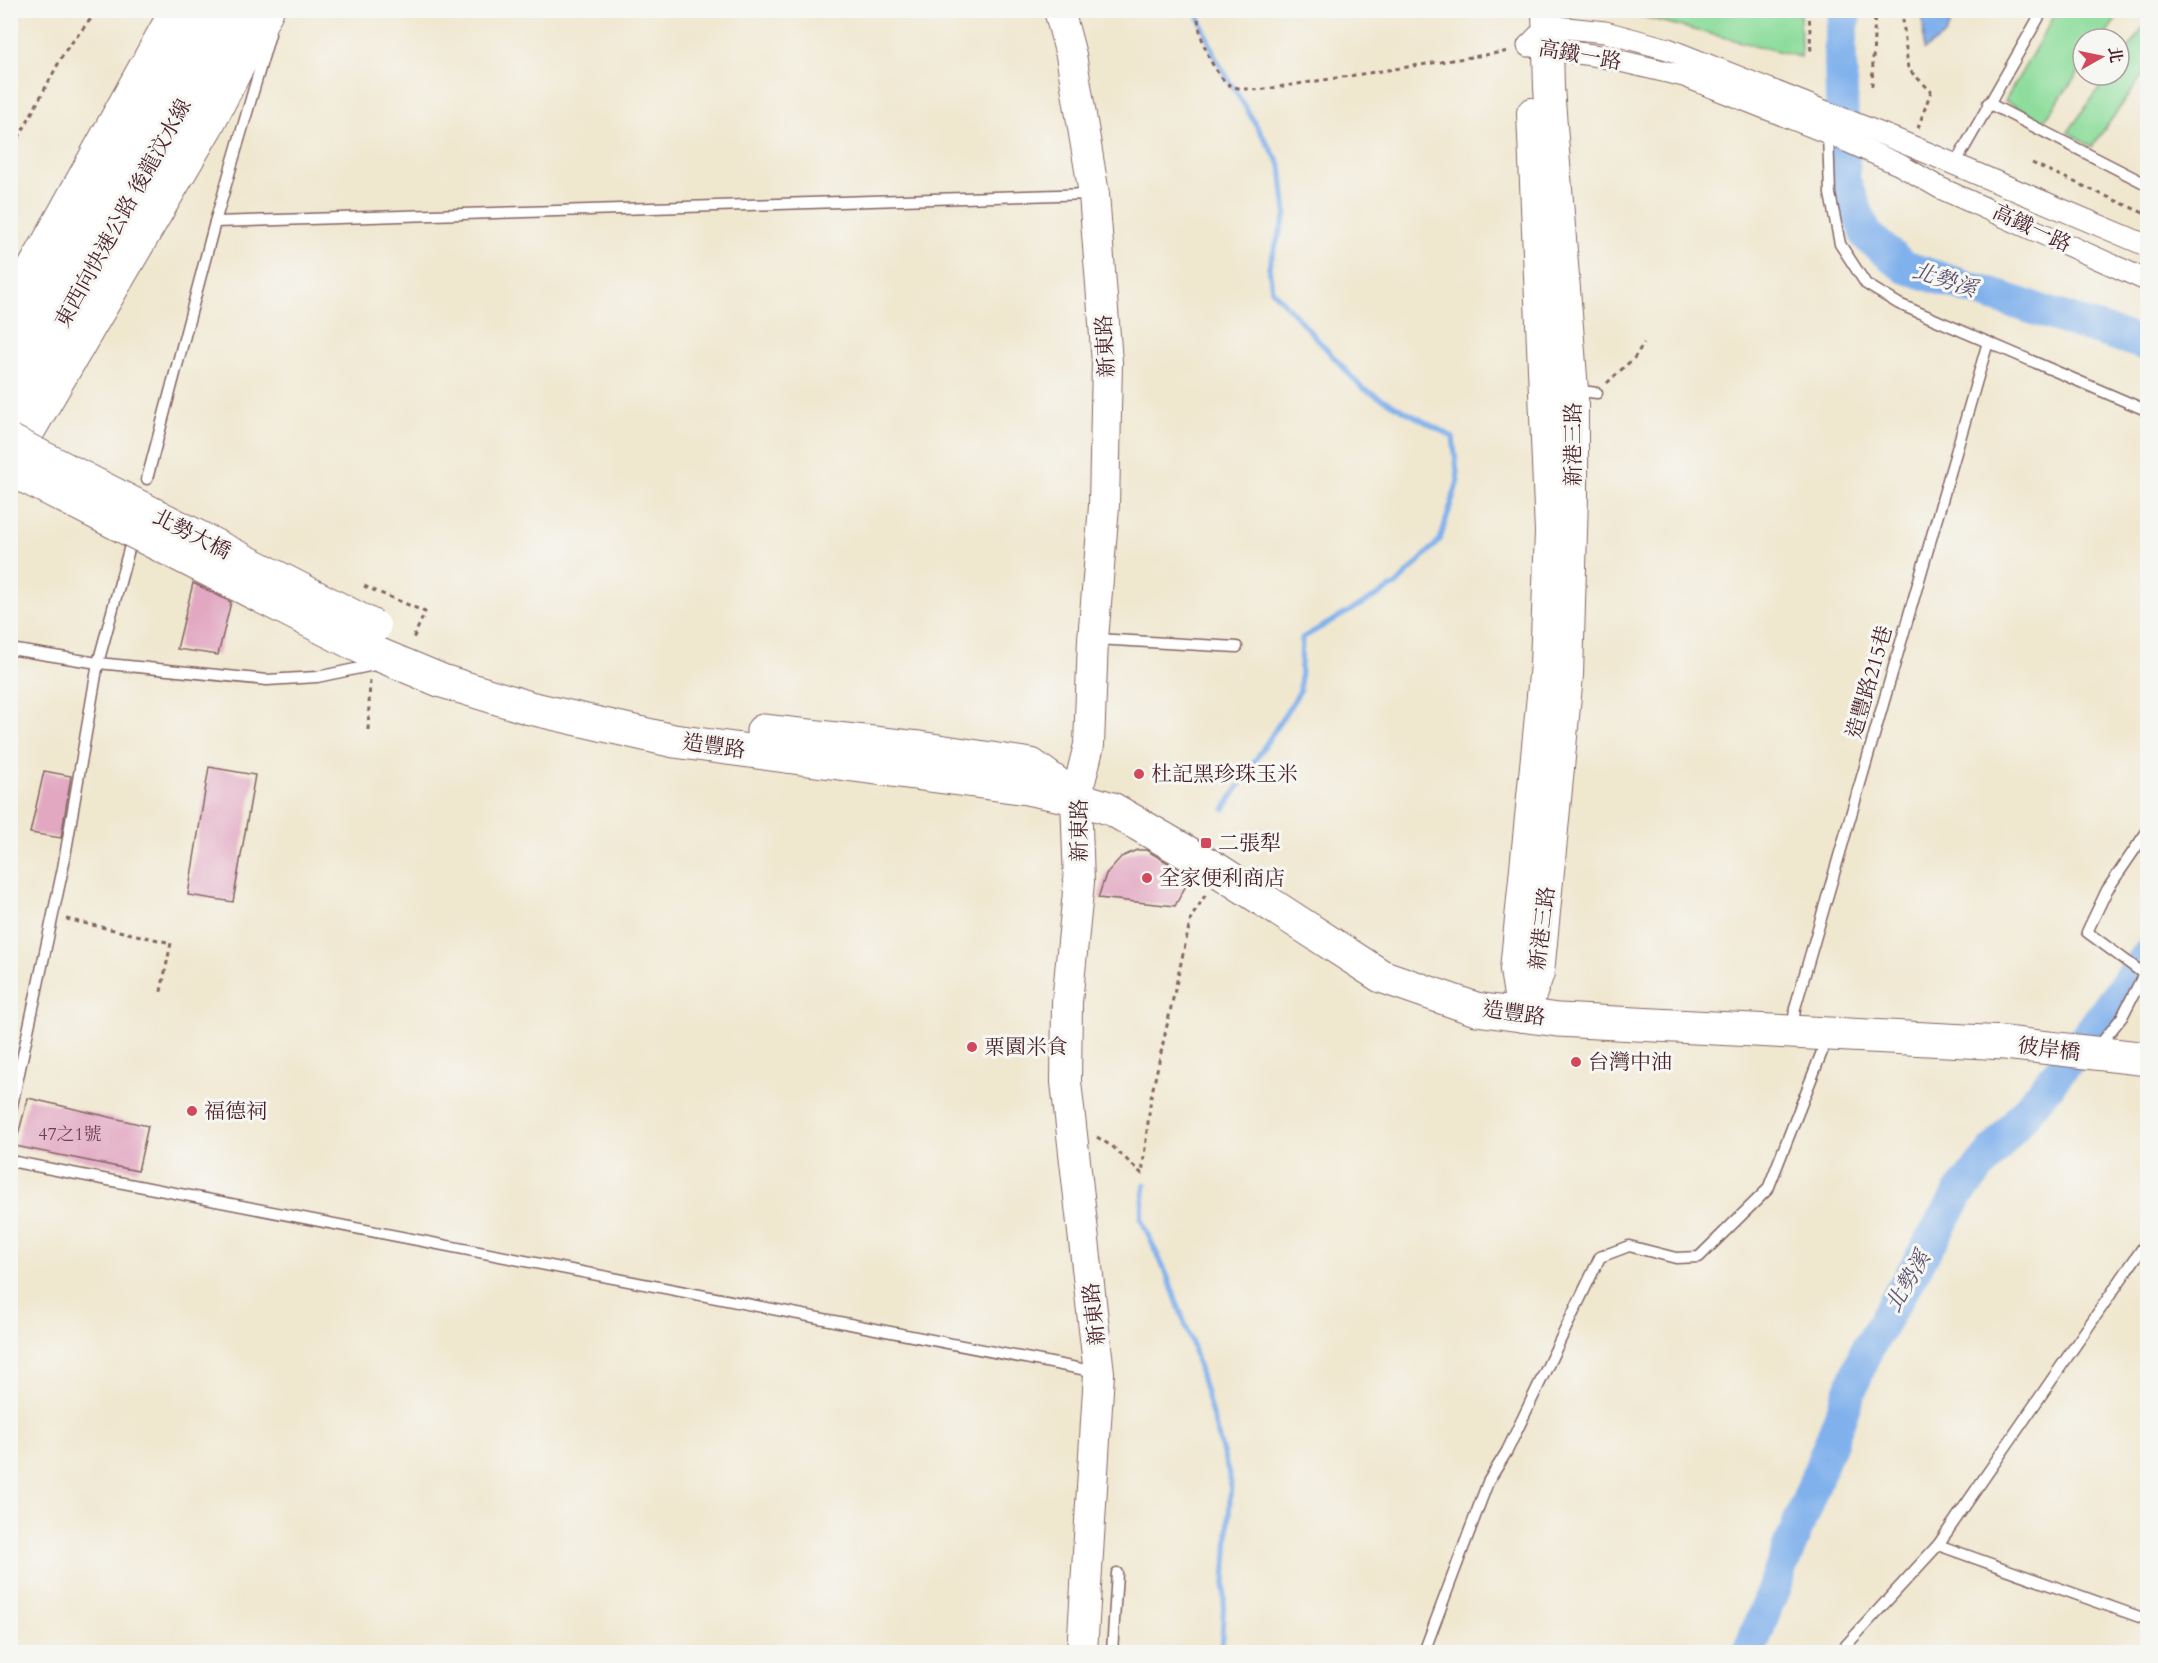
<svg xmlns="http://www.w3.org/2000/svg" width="2158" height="1663" viewBox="0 0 2158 1663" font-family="Cardo,'Noto Serif TC',serif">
<rect width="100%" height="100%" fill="#f6f6f2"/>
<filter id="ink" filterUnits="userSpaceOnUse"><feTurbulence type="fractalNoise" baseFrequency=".0167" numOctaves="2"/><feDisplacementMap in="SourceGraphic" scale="12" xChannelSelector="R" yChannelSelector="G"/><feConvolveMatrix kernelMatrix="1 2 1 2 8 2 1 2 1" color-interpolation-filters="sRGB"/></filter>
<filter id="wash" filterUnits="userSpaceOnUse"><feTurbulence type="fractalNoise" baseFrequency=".008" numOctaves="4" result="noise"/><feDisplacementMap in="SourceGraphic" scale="24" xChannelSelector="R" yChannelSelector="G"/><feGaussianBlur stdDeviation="1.35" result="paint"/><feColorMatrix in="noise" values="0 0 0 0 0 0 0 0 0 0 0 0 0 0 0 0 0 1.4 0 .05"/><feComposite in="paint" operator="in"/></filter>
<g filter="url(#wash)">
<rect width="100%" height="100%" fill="#f0e7cf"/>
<g fill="#8edd9c" stroke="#6c7e64" stroke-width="1.5">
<path d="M1620 11H1800L1801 57Z"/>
<path d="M2057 11H2122L2102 39H2083V66L2044 121 2005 101Z"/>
<path d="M2147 22V69L2092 147 2068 132 2109 75H2119V61Z"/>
</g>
<path fill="#80b1ec" stroke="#65688c" stroke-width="1.5" d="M1923 11H1955L1946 34 1924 50Z"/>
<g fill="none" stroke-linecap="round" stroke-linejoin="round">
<g stroke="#80b1ec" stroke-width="5">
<path d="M1196 10 1216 59 1281 166 1286 214 1269 266 1272 290 1362 388 1453 437 1458 481 1440 540 1396 585 1302 638 1300 691 1224 809"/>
<path d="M1145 1184 1141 1219 1167 1275 1191 1340 1231 1482 1221 1652"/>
</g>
<g stroke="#80b1ec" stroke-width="33">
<path d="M1845 10 1840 44 1844 181 1867 236 1905 267 2148 345"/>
<path d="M1749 1652 1864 1355 1959 1193 2075 1052 2148 955"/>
</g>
</g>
<g id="blocks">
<g fill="#e2a8c2">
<path d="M193 583 231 602 218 655 177 649Z"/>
<path d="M209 767 255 775 233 902 188 895Z"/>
<path d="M44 771 71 776 61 838 30 833Z"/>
<path d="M1137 850H1146L1191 876 1175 906 1098 898 1106 874 1121 857Z"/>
<path d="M28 1098 148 1126 138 1171 15 1146Z"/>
</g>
</g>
</g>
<g filter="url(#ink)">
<use href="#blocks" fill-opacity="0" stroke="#846564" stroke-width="1.5"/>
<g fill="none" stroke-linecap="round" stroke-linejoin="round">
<g stroke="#846564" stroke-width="13">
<g id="lane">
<path d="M1988 103 2148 185"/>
<path d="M1828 133 1830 194 1840 244 1866 284 1899 304 2148 411"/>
<path d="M1955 164 2043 10"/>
<path d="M215 222 1091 194"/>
<path d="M1574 390 1597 393"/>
<path d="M147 479 215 222 270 34"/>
<path d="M1096 639 1237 647"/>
<path d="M10 649 98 663 267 680 317 677 379 664"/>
<path d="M1793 1030 1795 1008 1988 342"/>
<path d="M2098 1047 2122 1017 2144 974 2087 932 2107 890 2148 830"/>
<path d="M10 1115 63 868 98 663 131 542"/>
<path d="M10 1161 1097 1372"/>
<path d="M1938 1545 2148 1620"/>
<path d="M1112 1652 1117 1573"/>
<path d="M1424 1652 1488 1482 1507 1451 1600 1257 1629 1246 1676 1258 1699 1257 1768 1189 1827 1039"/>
<path d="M1840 1652 1938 1545 2148 1240"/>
</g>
</g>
<g stroke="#846564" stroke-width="23">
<g id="street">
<path d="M1528 46 1548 26 1605 32 1668 49 1897 140 2148 246"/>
<path d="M1535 47 1599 56 1684 76 1828 133 1900 165 1940 188 2148 281"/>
</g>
</g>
<g stroke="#846564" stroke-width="32">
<g id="secondary">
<path d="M1059 10 1071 55 1094 194 1107 362 1104 506 1093 639 1089 745 1076 798 1079 882 1067 1002 1066 1082 1099 1373 1082 1652"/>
<path d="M1522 1014 1515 970 1545 665 1550 532 1532 113"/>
<path d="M1523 1017 1539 973 1568 675 1573 496V390L1549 88 1547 10"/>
</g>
</g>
<g stroke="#846564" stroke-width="35">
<g id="primary">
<path d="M363 648 442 681 530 708 674 741 1027 788 1076 798 1112 809 1219 871 1381 976 1476 1009 1558 1020 2005 1043 2148 1059"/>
<path d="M763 731 919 748 1031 765 1067 791"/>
</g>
</g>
<g stroke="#846564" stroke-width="35">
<g id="highway">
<path d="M10 312 177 10"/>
<path d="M10 362 208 10"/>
<path d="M10 415 234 10"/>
<path d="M10 462 206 127 267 10"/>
</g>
</g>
<g stroke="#846564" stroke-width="3" stroke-dasharray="4.5 4.5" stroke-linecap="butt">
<path d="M1198 10C1196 31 1212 75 1231 86 1238 89 1251 89 1259 90L1510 51"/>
<path d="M1809 10 1811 54"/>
<path d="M1902 10 1908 69 1931 91 1918 128"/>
<path d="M1872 86 1875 10"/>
<path d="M10 154 65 51 98 10"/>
<path d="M2032 163 2148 215"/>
<path d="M1607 383 1634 358 1644 343"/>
<path d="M364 586 425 612 412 641"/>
<path d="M368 730 370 680"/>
<path d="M66 919 171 943 160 996"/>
<path d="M1097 1137 1113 1147 1142 1174 1151 1097 1191 918 1206 894"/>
</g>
<use href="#lane" stroke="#fff" stroke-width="10"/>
<use href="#street" stroke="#fff" stroke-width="21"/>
<use href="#secondary" stroke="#fff" stroke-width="30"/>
<use href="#primary" stroke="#fff" stroke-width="33"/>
<use href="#highway" stroke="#fff" stroke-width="33"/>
<g stroke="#846564" stroke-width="35" stroke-linecap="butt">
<g id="primary-bridge">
<path d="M10 441 374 627"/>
<path d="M10 469 363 648"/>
</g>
</g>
<use href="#primary-bridge" stroke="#fff" stroke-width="33"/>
</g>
</g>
<g fill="#d1495b" stroke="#f6f6f2" stroke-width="2">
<circle cx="1139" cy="774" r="6"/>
<rect x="1200" y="837" width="12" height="12" rx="3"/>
<circle cx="1147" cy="878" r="6"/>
<circle cx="972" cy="1047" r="6"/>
<circle cx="1576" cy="1062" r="6"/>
<circle cx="192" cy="1111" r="6"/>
</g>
<g text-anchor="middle" stroke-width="6" stroke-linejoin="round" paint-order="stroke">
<g font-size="18" fill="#704151">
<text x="70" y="1140">47之1號</text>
</g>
<g font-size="21" fill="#4a1f2b" stroke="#f6f6f2">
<text transform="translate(1580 55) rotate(10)" y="7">高鐵一路</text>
<text transform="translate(123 213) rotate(-61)" y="7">東西向快速公路 後龍汶水線</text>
<text transform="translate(2032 228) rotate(25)" y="7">高鐵一路</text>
<text transform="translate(1105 346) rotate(-93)" y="7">新東路</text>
<text transform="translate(1573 444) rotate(-90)" y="7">新港三路</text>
<text transform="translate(192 534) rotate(27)" y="7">北勢大橋</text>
<text transform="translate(1869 682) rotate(-74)" y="7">造豐路215巷</text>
<text transform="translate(714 746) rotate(8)" y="7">造豐路</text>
<text transform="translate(1079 830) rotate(-90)" y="7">新東路</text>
<text transform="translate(1542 928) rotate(-83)" y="7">新港三路</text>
<text transform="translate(1514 1013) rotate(8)" y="7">造豐路</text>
<text transform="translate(2049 1049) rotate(7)" y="7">彼岸橋</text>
<text transform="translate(1094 1314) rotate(-96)" y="7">新東路</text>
</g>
<g font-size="21" fill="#4a1f2b" stroke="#f6f6f2" text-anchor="start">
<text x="1151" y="781">杜記黑珍珠玉米</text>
<text x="1218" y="850">二張犁</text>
<text x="1159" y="885">全家便利商店</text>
<text x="984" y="1054">栗園米食</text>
<text x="1588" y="1069">台灣中油</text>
<text x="204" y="1118">福德祠</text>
</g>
<g font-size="22" font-style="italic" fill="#5d526f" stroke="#f6f6f2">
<text transform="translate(1945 279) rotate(18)" y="8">北勢溪</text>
<text transform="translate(1907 1281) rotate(-60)" y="8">北勢溪</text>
</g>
</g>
<rect width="2158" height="1663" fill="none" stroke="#f6f6f2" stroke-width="36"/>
<g transform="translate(2101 57) rotate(81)"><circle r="28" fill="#f6f6f2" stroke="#b1a0a2" stroke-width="1.5"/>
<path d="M0-4.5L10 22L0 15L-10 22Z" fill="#d1495b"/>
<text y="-9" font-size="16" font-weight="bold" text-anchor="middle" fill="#4a1f2b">北</text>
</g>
</svg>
